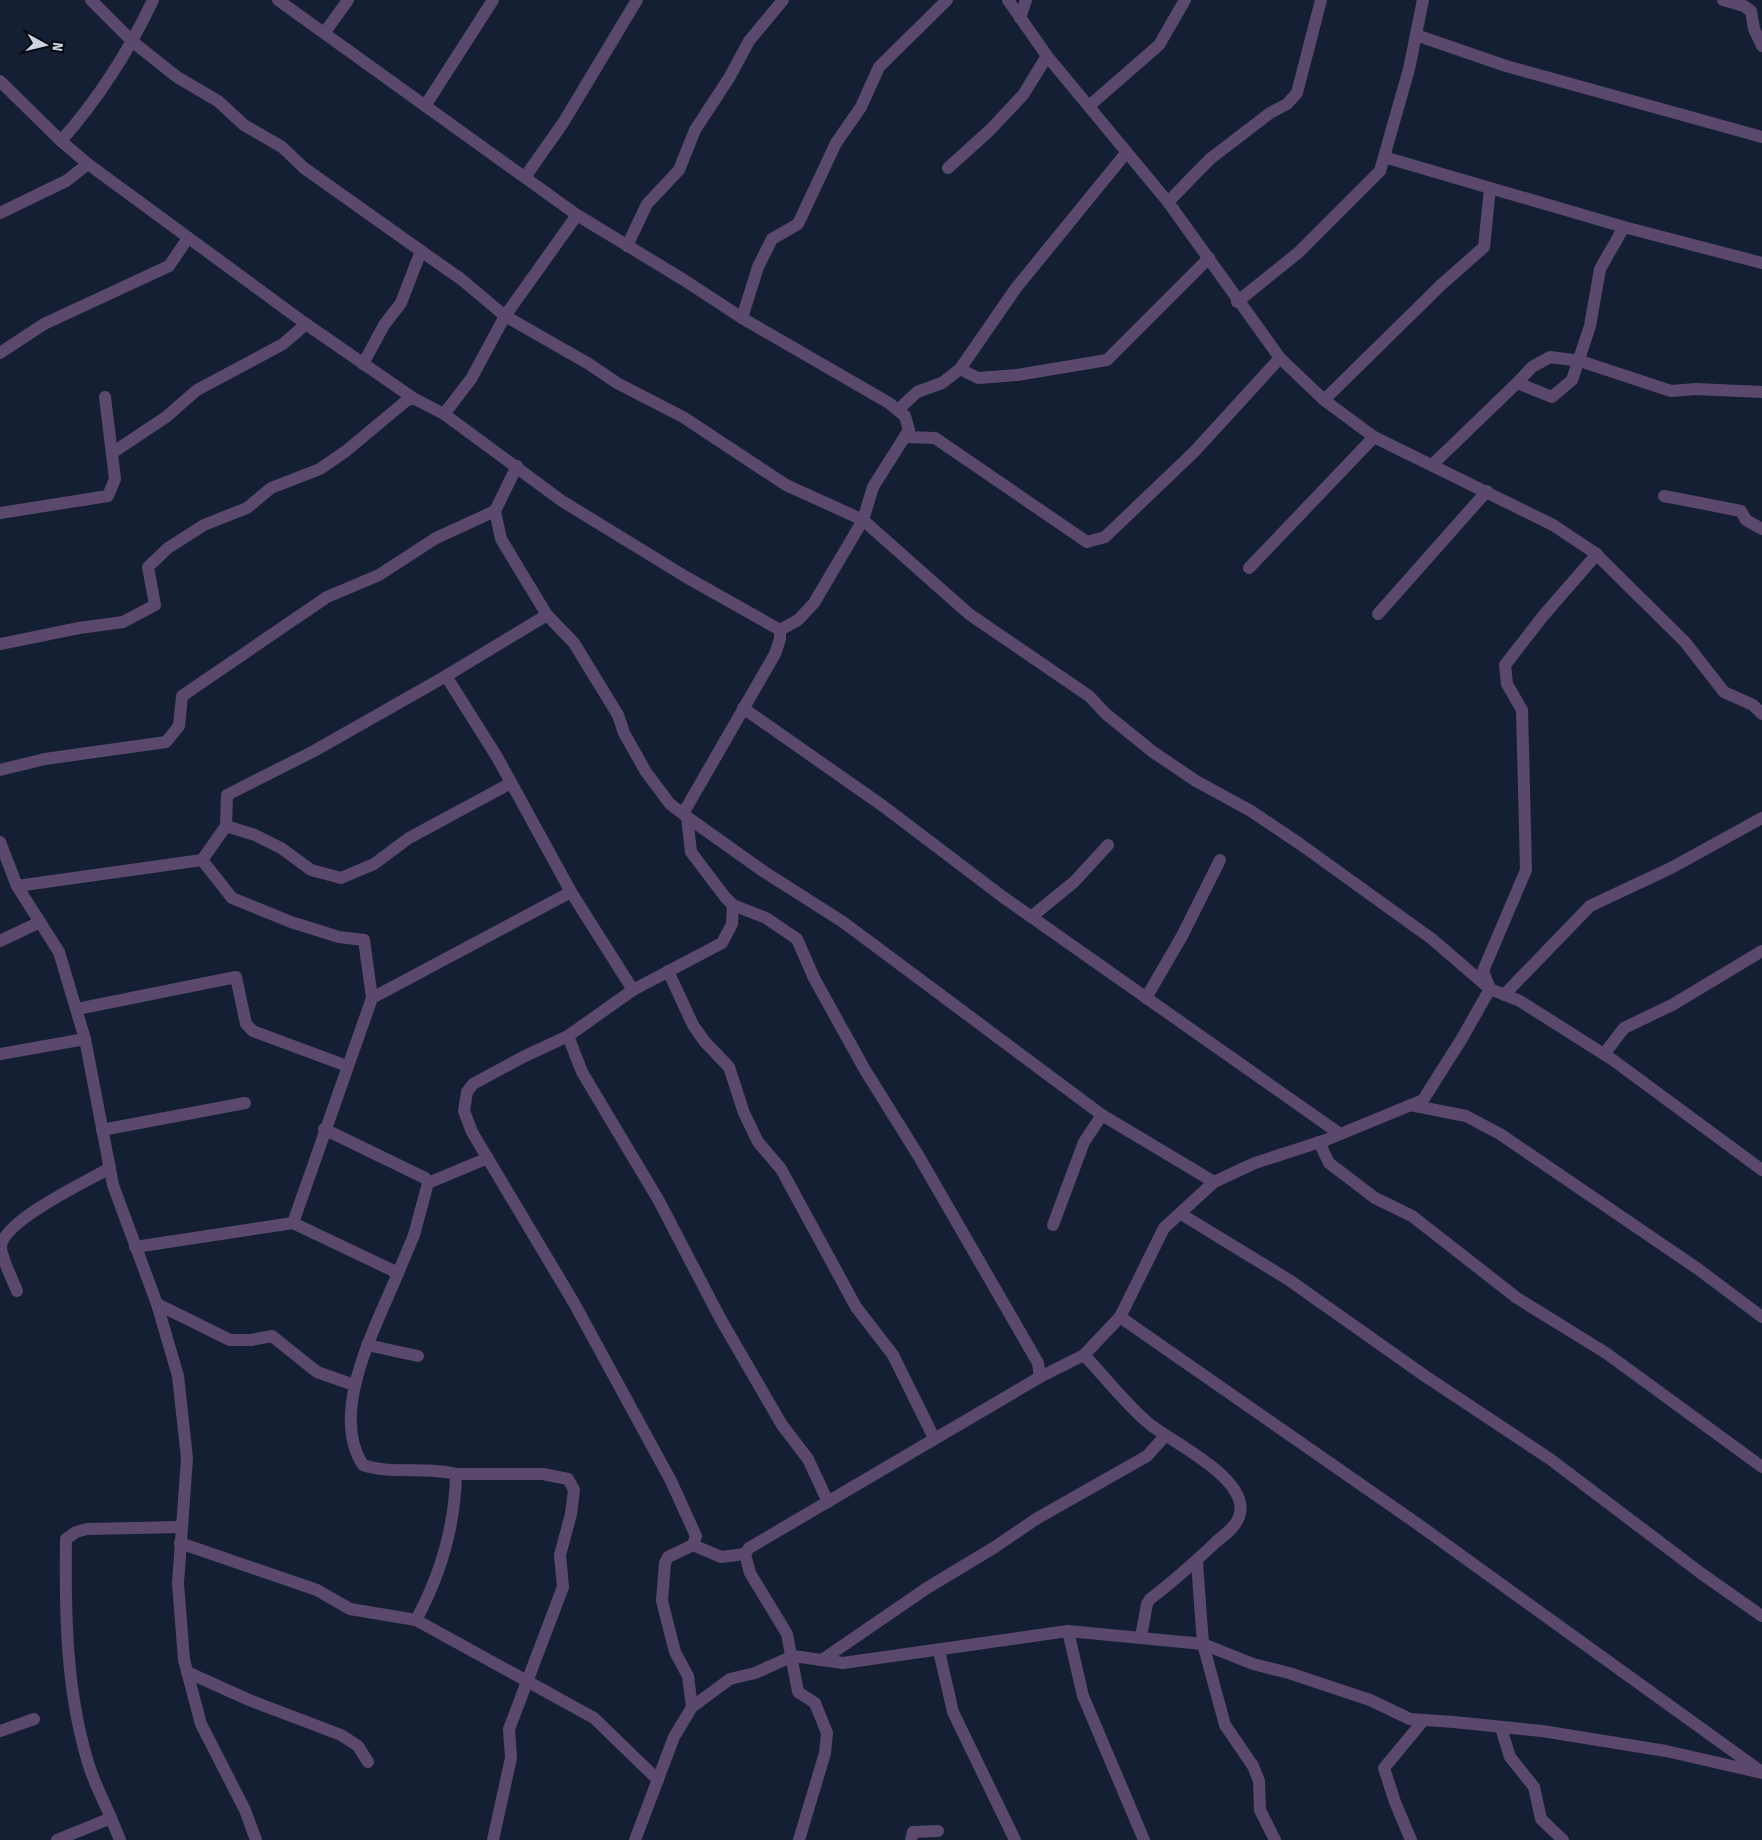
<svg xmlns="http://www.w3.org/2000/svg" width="1762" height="1840" viewBox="0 0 1762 1840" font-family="'Fira Sans Condensed',sans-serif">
<rect width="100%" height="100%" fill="#151f33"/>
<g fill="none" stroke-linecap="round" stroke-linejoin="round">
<g stroke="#5a496c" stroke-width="12">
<path d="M91 0 133 42 177 77 218 101 244 125 282 147 304 168 421 251 401 303 384 325 363 364"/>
<path d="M278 0 577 215 684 280 742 318 889 403 905 416 909 430 873 487 863 520 814 603 798 620 780 630"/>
<path d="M1008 0 1047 56 1168 202 1280 358 1324 400 1374 437 1553 525 1595 553 1685 642 1724 692 1753 705 1762 714"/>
<path d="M1723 0 1744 6 1751 11 1754 29 1762 46"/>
<path d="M1020 18 1026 0"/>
<path d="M325 32 348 0"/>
<path d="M1416 35 1506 66 1762 137"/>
<path d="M0 81 61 141 88 164 306 324 413 398 444 414 562 501 686 577 780 630"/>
<path d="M425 106 493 0"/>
<path d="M1089 106 1159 45 1185 0"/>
<path d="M61 141C98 99 129 51 153 0"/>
<path d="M1384 157 1624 227"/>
<path d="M948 168 990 130 1023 95 1047 56"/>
<path d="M525 177 563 123 637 0"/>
<path d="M1168 202 1210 159 1270 113 1287 104 1297 93 1321 0"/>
<path d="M0 213 66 181 88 164"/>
<path d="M627 246 647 204 679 170 695 130 729 78 749 41 783 0"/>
<path d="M421 251 461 279 505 316 589 364 617 383 683 417 786 485 863 520 969 614 1089 696 1106 714 1153 752 1196 781 1251 811 1300 844 1432 939 1490 989 1520 1001 1613 1060 1762 1170"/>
<path d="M1237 302 1299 252 1380 171 1409 69 1423 0"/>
<path d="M742 318 758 267 772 239 798 224 836 143 861 107 879 67 947 0"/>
<path d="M0 353 44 324 169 266 188 238"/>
<path d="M960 369 978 378 1017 375 1107 360 1209 258"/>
<path d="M1517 383 1532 367 1550 357 1580 361 1671 391 1696 389 1762 392"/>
<path d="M1324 400 1441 285 1484 247 1490 188"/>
<path d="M898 410 917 392 942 383 960 369 1016 288 1126 153"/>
<path d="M444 414 471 379 505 316 577 215"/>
<path d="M906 437 935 438 1087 542 1105 537 1194 452 1280 358"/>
<path d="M112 453 166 417 197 390 283 344 306 324"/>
<path d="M1432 465 1517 383 1552 397 1572 380 1590 326 1600 269 1624 227 1762 263"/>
<path d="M517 466 495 511 501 539 547 615"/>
<path d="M1664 496 1741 511 1746 520 1762 529"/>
<path d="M0 513 108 496 115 479 105 397"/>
<path d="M1249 568 1374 437"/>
<path d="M1378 614 1487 491"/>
<path d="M0 644 79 628 123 622 155 605 148 567 168 548 204 525 247 508 271 488 320 469 346 451 406 401 413 398"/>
<path d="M743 708 883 806 1003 897 1340 1134"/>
<path d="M0 770 45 759 166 742 179 726 182 696 327 597 379 575 436 538 495 511"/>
<path d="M684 812 775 654 780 639V630"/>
<path d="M687 817 763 871 843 922 1102 1115 1214 1182"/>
<path d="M226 826 255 835 281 848 311 870 341 878 374 864 409 838 511 783"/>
<path d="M0 842 17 886 59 952 85 1039 113 1185 157 1304 178 1376 187 1458 178 1583 184 1660 201 1724 245 1810 256 1840"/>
<path d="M202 860 226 826 227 795 314 751 446 676"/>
<path d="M17 886 202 860 232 898 291 922 339 937 364 940 372 998 293 1223 398 1273C377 1325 328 1412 363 1465 393 1475 426 1466 456 1474 455 1526 441 1574 416 1620"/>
<path d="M571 892 633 990"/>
<path d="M1031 917 1074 882 1108 845"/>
<path d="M0 941 40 922"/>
<path d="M668 971 693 1025 705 1042 729 1067 744 1113 758 1142 781 1169 856 1307 893 1355 934 1438"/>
<path d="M1504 995 1590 906 1671 868 1762 818"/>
<path d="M372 998 571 892 497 757 446 676 547 615 574 643 618 715 624 733 646 772 670 804 687 817 691 852 725 897 733 905 766 918 797 939 814 978 865 1070 918 1155 1038 1363 1040 1377 749 1548 745 1554 750 1573 787 1634 798 1692 815 1703 827 1733 825 1753 799 1840"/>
<path d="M1146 998 1182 936 1220 860"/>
<path d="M77 1009 236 977 246 1024 253 1031 347 1066"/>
<path d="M568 1036 582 1072 659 1201 720 1318 782 1425 808 1459 828 1502"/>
<path d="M0 1054 85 1039"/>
<path d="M1604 1054 1624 1028 1672 1005 1762 951"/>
<path d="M1410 1105 1466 1116 1500 1134 1698 1269 1762 1317"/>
<path d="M324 1129 425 1178 428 1183 414 1235 398 1273"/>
<path d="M102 1130 245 1103"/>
<path d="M1319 1142 1329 1163 1375 1198 1412 1216 1517 1298 1606 1353 1762 1467"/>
<path d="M428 1183 488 1158"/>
<path d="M1181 1214 1289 1280 1425 1376 1550 1459 1702 1574 1762 1616"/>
<path d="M1053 1225 1084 1142 1102 1115"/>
<path d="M135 1247 293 1223"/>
<path d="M17 1291C12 1278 3 1262 1 1248 0 1222 89 1180 110 1168"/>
<path d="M157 1304 230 1340H251L272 1336 317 1372 354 1385"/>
<path d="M1120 1317 1419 1525 1759 1770"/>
<path d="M367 1345 418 1356"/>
<path d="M1084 1355C1105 1377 1124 1402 1147 1422 1170 1442 1253 1479 1239 1517 1235 1528 1224 1535 1216 1542 1195 1562 1174 1581 1150 1599L1147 1604 1141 1637"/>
<path d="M1040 1377 1084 1355 1120 1317 1164 1228 1214 1182 1255 1163 1326 1140 1423 1100 1461 1040 1490 989 1483 971 1526 870 1522 710 1507 684 1505 665 1543 616 1597 554"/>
<path d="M456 1474H543L568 1479 574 1490 571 1514 560 1555 563 1587 509 1729 511 1758 493 1840"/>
<path d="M180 1543 317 1590 350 1609 416 1620 594 1718 658 1780"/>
<path d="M693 1545 721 1557 745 1554"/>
<path d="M1197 1562 1203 1644 1225 1725 1253 1766 1259 1781 1260 1810 1275 1840"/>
<path d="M1068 1631 1083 1696 1144 1840"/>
<path d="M939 1651 953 1712 1015 1840"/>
<path d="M822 1660 927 1588 995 1547 1036 1519 1147 1456 1165 1436"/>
<path d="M187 1672 249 1700 341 1735 358 1746 368 1762"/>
<path d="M692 1707 688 1676 675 1652 662 1601 665 1563 668 1557 693 1545 696 1536 671 1481 574 1303 472 1132 464 1111 467 1092 473 1084 523 1057 568 1036 633 990 722 943 732 924 733 905"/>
<path d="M1501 1728 1510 1757 1534 1787 1541 1819 1563 1840"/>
<path d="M0 1731 34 1719"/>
<path d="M111 1818 120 1840"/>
<path d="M57 1840 111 1818C103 1799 92 1779 87 1759 66 1688 65 1613 66 1539L76 1532 87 1529 181 1527"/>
<path d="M635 1840 674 1737 692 1707 730 1679 755 1673 793 1656 843 1663 1068 1631 1203 1644 1253 1664 1289 1673 1370 1700 1410 1719 1454 1722 1542 1731 1666 1751 1762 1773"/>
<path d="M911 1840 913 1832 938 1831"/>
<path d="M1411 1840 1395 1802 1384 1768 1423 1721"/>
</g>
</g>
<g transform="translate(45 45) rotate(98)" stroke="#050912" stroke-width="4" paint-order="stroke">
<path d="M0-4L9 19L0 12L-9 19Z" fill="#ccd3e1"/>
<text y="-8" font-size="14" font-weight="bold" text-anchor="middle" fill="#ccd3e1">N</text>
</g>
</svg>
